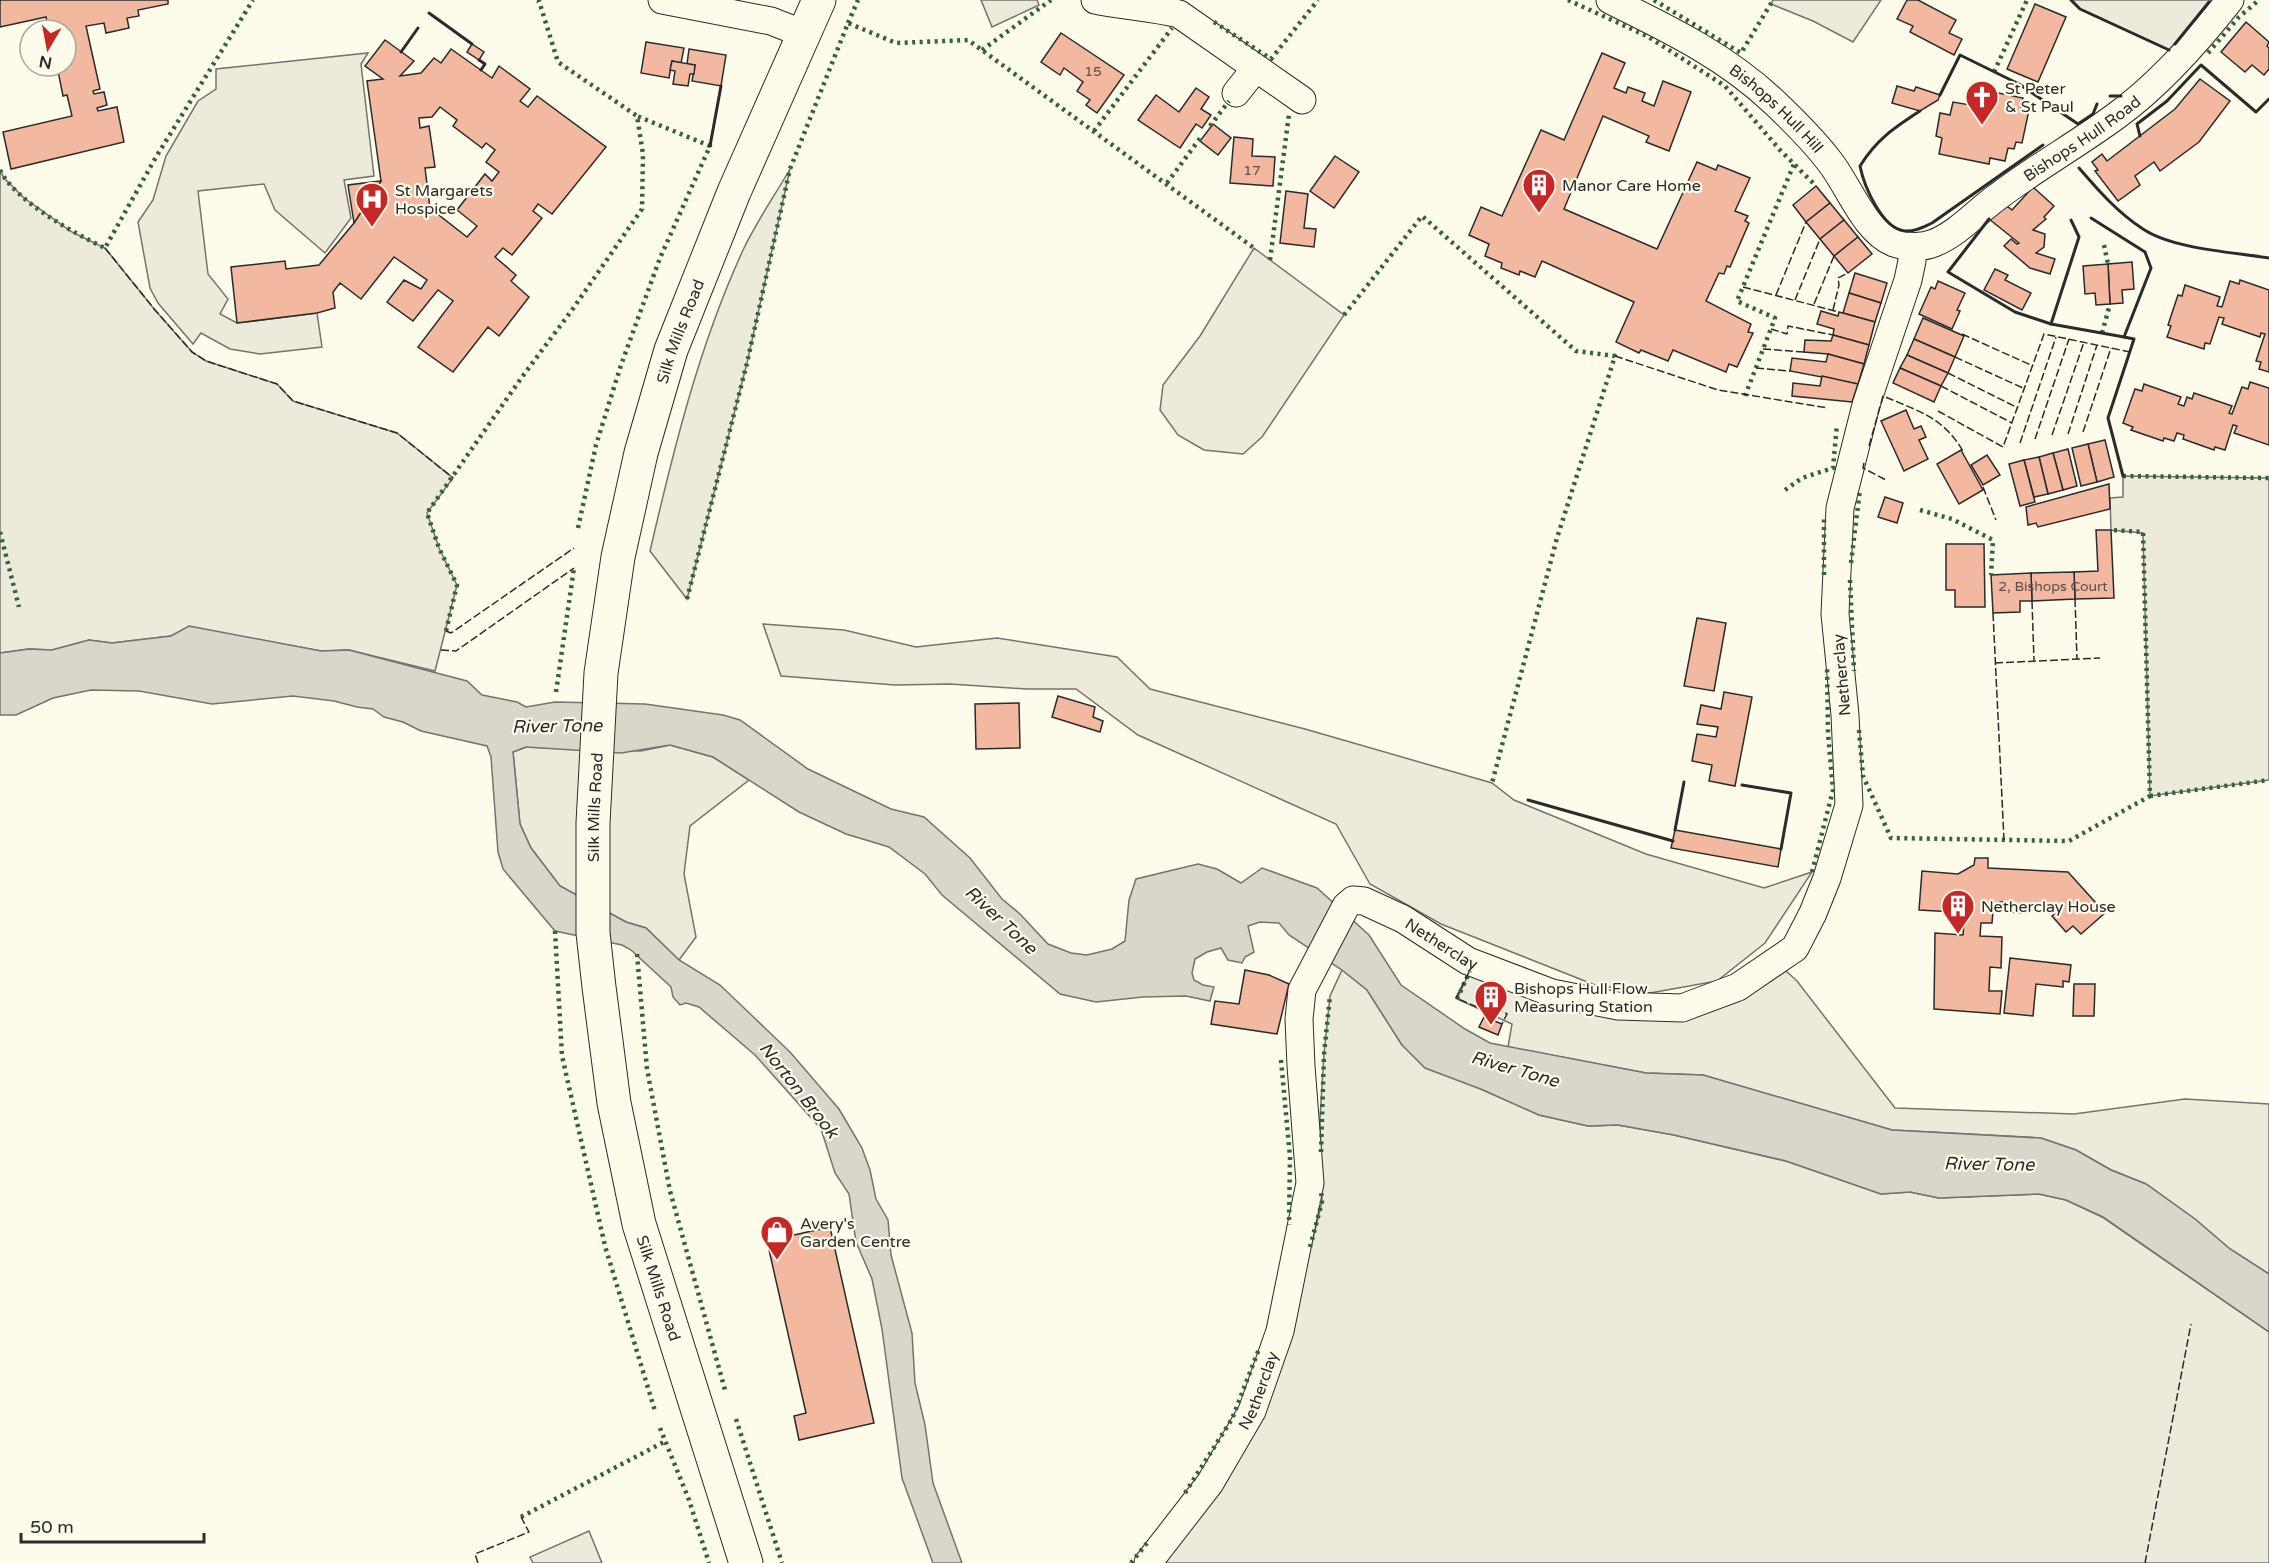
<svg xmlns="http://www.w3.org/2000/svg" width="2269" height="1563" viewBox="0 0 2269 1563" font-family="'Varela Round',sans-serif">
<rect width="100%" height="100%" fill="#fdfbea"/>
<g fill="#ecebdb" stroke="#74746e" stroke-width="1.5">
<path d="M2071 0H2211L2169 50 2080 9Z"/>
<path d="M790 169 747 363 687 599 650 551C674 448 699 345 744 248 757 221 775 195 790 169Z"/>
<path d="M0 170 4 178 24 198 72 232 105 248 155 310 192 352 206 361 277 384 293 401 397 433 453 478 427 513 439 548 457 585 435 671 349 650 321 651 189 627 171 636 112 643 89 640 52 650 29 649 0 653Z"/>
<path d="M1254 248 1344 315 1262 437 1243 454 1204 450 1178 435 1160 410 1163 385 1200 336Z"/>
<path d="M2123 476 2269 478V780L2150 796 2143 533 2111 530 2110 498 2123 497Z"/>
<path d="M763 624 844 630 916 647 997 638 1117 657 1150 689 1305 729 1492 783 1514 800 1646 854 1764 888 1812 872 1765 943 1717 981 1650 993 1595 985 1441 924 1370 884 1336 824 1138 735 1076 689H1027L950 684 895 685 781 676Z"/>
<path d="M670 745 713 757 749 780 690 826 684 874 696 937 679 960 646 928 626 922 560 886 531 848 520 824 513 752 526 747 641 751Z"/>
<path d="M1342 970 1367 990 1402 1045 1483 1090 1539 1115 1588 1126 1618 1125 1674 1135 1786 1161 1881 1194 1910 1192 1939 1198 2039 1194 2066 1200 2102 1217 2269 1332V1563H1163L1284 1354 1322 1202 1320 1119 1324 1054 1330 996Z"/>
<path d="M1470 971 1684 1021 1740 1001 1786 971 1797 981 1895 1108 2074 1114 2185 1099 2269 1104V1274L2230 1249 2195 1219 2146 1184 2111 1170 2076 1150 2041 1138 1892 1130 1703 1075 1646 1073 1508 1047 1512 1024 1457 999Z"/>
<path d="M589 1531 602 1563H533L530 1557Z"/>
</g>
<g fill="#eceadb" stroke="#74746e" stroke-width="1.5">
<path d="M981 0H1037L1039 5 992 27Z"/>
<path d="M1773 0H1881L1853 42 1813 21 1771 4Z"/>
<path d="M368 53 361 64 374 176 344 180 351 218 325 253 275 210 264 184 198 191 208 274 228 299 220 314 237 323 317 313 322 347 260 354 230 349 201 333 193 344 158 303 150 288 138 222 153 200 166 156 198 101 216 89V69Z"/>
</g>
<path fill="#d8d7c9" stroke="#74746e" stroke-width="1.5" d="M189 626 321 651 349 650 467 681 482 695 517 702 526 707 555 702 645 704 723 715 740 720 808 769 891 809 924 817 970 858 1002 899 1020 914 1048 944 1071 953 1087 955 1112 949 1125 941 1129 900 1136 879 1198 864 1217 869 1241 883 1262 868 1317 888 1369 935 1401 985 1465 1029 1490 1043 1646 1073 1703 1075 1892 1130 2041 1138 2076 1150 2111 1170 2146 1184 2195 1219 2230 1249 2269 1274V1332L2103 1217 2066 1200 2039 1194 1939 1198 1910 1192 1881 1194 1786 1161 1674 1135 1618 1125 1588 1126 1539 1115 1483 1090 1425 1068 1402 1045 1367 990 1342 970 1289 935 1279 923 1260 922 1248 926 1254 952 1245 957 1242 963 1228 960 1221 948 1207 952 1195 959 1192 973 1194 980 1203 985 1214 987 1210 1001 1186 996 1143 997 1096 1002 1060 994 942 895 925 874 889 847 846 834 799 812 713 757 670 745 621 753 526 747 513 752 520 824 531 848 560 886 626 922 646 928 679 960 720 985 790 1052 839 1109 862 1148 870 1170 876 1199 888 1220 891 1255 912 1333 915 1383 925 1425 933 1483 962 1563H933L902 1478 882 1329 872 1279 856 1242 849 1194 835 1173 821 1129 755 1055 699 1007 686 1003 680 1005 673 997 671 987 631 950 622 945 555 931 503 869 498 852 491 757 487 746 421 731 403 722 384 717 373 709 357 707 334 701 293 696 212 704 139 691 91 690 53 698 16 715H0V653L29 649 52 650 89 640 112 643 171 636Z"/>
<g fill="#f2b8a0" stroke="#2b2b2b" stroke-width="1.5" fill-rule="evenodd">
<path d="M0 0H168V4L138 10 139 16 127 18 129 28 106 33 104 23 86 26 100 89 93 91 94 94 104 92 107 105 97 108 98 111 117 107 124 142 11 169 3 132 72 116 67 95 63 96 57 66H66V30H49L46 17 0 27Z"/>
<path d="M1907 0H1918L1956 20 1949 33 1962 39 1954 55 1910 32 1913 26 1897 19Z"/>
<path d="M2035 4 2066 17 2038 82 2007 69Z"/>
<path d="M2246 22 2269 42 2267 46 2269 48V69L2264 75 2252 65 2245 72 2221 52Z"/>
<path d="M1061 33 1124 75 1097 113 1086 105 1090 100 1077 91 1083 82 1064 68 1060 75 1041 62Z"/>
<path d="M385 40 414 61 400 76 421 73 434 58 441 63 451 49 492 78 499 66 530 89 520 101 528 107 537 96 606 147 552 214 538 204 533 211 542 218 512 255 503 248 495 257 516 275 511 281 529 297 499 336 488 327 453 372 418 347 453 301 438 290 413 321 387 302 404 280 421 289 427 280 394 257 361 299 340 283 333 292 335 308 317 313 237 323 231 267 285 261 286 269 319 265 354 223 381 181 367 81 383 79 365 66ZM440 107 457 120 453 126 482 148 486 143 495 150 486 162 499 172 492 181 485 174 457 210 477 226 467 237 430 208 425 168 435 167 429 126 420 128 419 118 432 117Z"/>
<path d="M646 42 684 48 681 63 672 61 669 78 641 73Z"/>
<path d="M472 44 484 52 479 60 467 52Z"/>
<path d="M689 49 726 55 721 86 692 81 695 65 687 64Z"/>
<path d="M1602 53 1625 63 1614 88 1626 93 1628 87 1645 93 1642 101 1654 106 1663 81 1691 92 1669 151 1646 142 1649 136 1603 116 1564 209 1657 249 1697 162 1716 170 1718 165 1750 178 1735 211 1748 216 1745 221 1749 223 1730 267 1727 266 1724 274 1719 273 1706 301 1751 324 1748 332 1753 333 1737 367 1729 364 1726 372 1673 350 1668 361 1641 350 1639 353 1616 342 1634 302 1542 261 1535 277 1520 271 1519 275 1501 268 1502 263 1485 256 1489 244 1469 235 1481 207 1502 216 1541 130 1564 140Z"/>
<path d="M672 61 695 65 694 74H690L688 86 673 84 675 71 670 70Z"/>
<path d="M2200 79 2230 101 2199 142 2160 171 2154 162 2135 176 2140 185 2118 201 2095 171 2098 170 2092 162 2102 154 2107 161 2175 109Z"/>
<path d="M1897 86 1914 91 1916 87 1940 95 1938 100 1920 111 1892 103Z"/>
<path d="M1196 88 1209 97 1201 109 1211 115 1202 128 1196 124 1180 148 1138 120 1156 95 1179 112Z"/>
<path d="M1974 88 2023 98 2021 108 2029 110 2022 143 2016 142 2014 149 2008 148 2005 161 1990 158 1989 164 1939 154 1942 138 1936 136 1940 113 1950 115 1953 102 1970 105Z"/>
<path d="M1213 124 1231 138 1218 155 1200 141Z"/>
<path d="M1234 137 1253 139 1252 156 1275 157 1273 186 1230 183Z"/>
<path d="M1335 156 1359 172 1334 208 1310 191Z"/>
<path d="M381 181 369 200 354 223 348 185Z"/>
<path d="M1816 186 1830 203 1806 222 1793 205Z"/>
<path d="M2033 187 2054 206 2044 217 2046 219 2033 230 2045 234 2044 247 2036 253 2055 259 2050 274 2030 268 2004 246 2011 239 2017 244 2019 243 1989 219 2003 203 2012 210Z"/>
<path d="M1286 191 1308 194 1304 228 1316 229 1314 247 1280 243Z"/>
<path d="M1830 203 1844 220 1820 239 1806 222Z"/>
<path d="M1844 220 1858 237 1834 256 1820 239Z"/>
<path d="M1858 237 1872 254 1848 273 1834 256Z"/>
<path d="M2132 262 2134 289 2122 290 2123 303 2110 304 2108 264Z"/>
<path d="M2108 264 2110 304 2096 305 2095 293 2085 294 2083 266Z"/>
<path d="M1995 269 2008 275 2005 280 2031 293 2022 310 1984 290Z"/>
<path d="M1855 273 1887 283 1881 303 1849 293Z"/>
<path d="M2240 280 2269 290V372L2259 369 2261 362 2256 361 2265 334 2261 333 2260 337 2222 324 2224 318 2219 317 2210 344 2205 343 2204 349 2167 337 2171 326 2168 325 2178 295 2182 296 2185 285 2220 297 2217 306 2222 307 2230 281 2239 284Z"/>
<path d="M1938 281 1965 293 1957 310 1960 311 1952 329 1919 314 1931 287 1935 289Z"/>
<path d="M1849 293 1881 303 1875 322 1843 313Z"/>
<path d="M1821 311 1838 316 1839 312 1875 322 1869 345 1833 335 1834 329 1817 324Z"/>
<path d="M1923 318 1964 336 1955 357 1914 339Z"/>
<path d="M1833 335 1869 345 1864 364 1828 354 1804 352 1805 340 1831 341Z"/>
<path d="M1914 339 1955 357 1948 373 1907 355Z"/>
<path d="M1828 354 1864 364 1858 384 1790 371 1792 358 1826 362Z"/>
<path d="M1907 355 1948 373 1941 386 1900 368Z"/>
<path d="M1900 368 1941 386 1934 402 1893 383Z"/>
<path d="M1822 376 1858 384 1852 402 1792 396 1793 383 1820 386Z"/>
<path d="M2250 382 2269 388V445L2234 433 2237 426 2233 425 2225 450 2215 447 2214 450 2183 439 2184 435 2177 433 2174 441 2164 438 2163 441 2131 430 2133 427 2123 423 2135 389 2142 391 2144 384 2181 397 2178 404 2184 406 2187 397 2192 399 2194 393 2232 406 2229 413 2232 414 2242 387 2248 389Z"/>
<path d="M1906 410 1914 429 1921 426 1926 437 1919 440 1928 459 1904 471 1881 421Z"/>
<path d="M2105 440 2114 477 2097 482 2088 444Z"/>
<path d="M2088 444 2097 482 2081 486 2072 448Z"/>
<path d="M2068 449 2077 486 2063 490 2053 453Z"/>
<path d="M1961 450 1983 490 1959 504 1937 464Z"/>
<path d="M2053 453 2063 490 2048 494 2039 457Z"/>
<path d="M1987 455 2000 475 1983 485 1971 465Z"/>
<path d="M2039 457 2048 494 2034 497 2024 460Z"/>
<path d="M2024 460 2035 502 2020 506 2009 464Z"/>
<path d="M2109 484 2110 509 2038 527 2036 523 2028 525 2026 507Z"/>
<path d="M1885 497 1903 503 1897 523 1878 517Z"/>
<path d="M2096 530H2111L2114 598 2075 599 2074 572 2098 571Z"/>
<path d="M1946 544H1984L1985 607H1955V590H1946Z"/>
<path d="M2074 572 2075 599 2032 601 2031 573Z"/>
<path d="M2031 573 2032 601H2020V612L1993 613 1991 575Z"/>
<path d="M1697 618 1726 623 1714 691 1684 686Z"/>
<path d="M1724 692 1752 697 1735 786 1709 781 1712 765 1692 761 1697 734 1716 737 1718 727 1697 724 1701 705 1721 709Z"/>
<path d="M1058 696 1095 707 1093 717 1103 721 1100 732 1052 717Z"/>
<path d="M1019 703 1020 748 976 749 975 704Z"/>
<path d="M1675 830 1781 849 1778 867 1671 848Z"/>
<path d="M1975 858H1988V868L2068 872 2105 913 2081 934 2073 926 2066 932 2052 916 2059 910 2053 905 2027 904 2026 913 2005 912V902H2000L1993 911 1992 923H1981L1980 936 2002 937 2001 968 1990 967 1989 991H2002L2000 1014 1934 1009 1935 933 1963 935 1964 922 1955 912 1919 910 1922 871 1958 874 1974 865Z"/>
<path d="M2010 958 2071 965 2069 982 2063 981V987L2036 984 2033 1016 2004 1013Z"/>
<path d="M1245 970 1269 975 1289 984 1277 1034 1211 1024 1215 1001 1239 1004Z"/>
<path d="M2074 984H2095L2094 1016H2073Z"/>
<path d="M1484 1017 1502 1024 1498 1035 1479 1027Z"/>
<path d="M830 1227 874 1423 799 1440 794 1416 806 1413 767 1241Z"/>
</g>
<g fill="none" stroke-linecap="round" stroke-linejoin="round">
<g stroke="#2b2b2b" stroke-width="29">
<g id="minor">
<path d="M662 0 771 21 804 34"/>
<path d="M1095 0C1123 6 1151 7 1179 14L1302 100"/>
<path id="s1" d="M1610 0C1669 29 1727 57 1775 103 1794 121 1814 141 1830 162 1849 186 1864 231 1894 243 1906 247 1922 248 1934 243 1959 233 1978 210 2000 195 2037 167 2078 144 2116 116 2159 85 2197 42 2230 0"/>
<path d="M1236 93 1256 68"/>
<path id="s2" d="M1148 1563 1210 1483 1252 1411 1280 1331 1310 1183 1301 1066 1299 1019 1302 990 1346 906 1353 900 1364 901 1403 919 1468 961 1552 993 1618 1006 1682 1008 1738 987 1795 948 1813 913 1827 878 1849 805 1845 715 1835 614 1840 508 1866 405 1908 280 1912 261V247"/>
</g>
</g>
<g stroke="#2b2b2b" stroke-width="35">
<g id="major">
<path id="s3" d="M746 1563 639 1224 614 1103 599 987 593 933V823L601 673 618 557 641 453 671 350 734 192 819 0"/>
</g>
</g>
<use href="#minor" stroke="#fdfbea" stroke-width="27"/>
<use href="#major" stroke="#fdfbea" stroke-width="33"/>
<g stroke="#34623c" stroke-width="4.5" stroke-dasharray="3 4.5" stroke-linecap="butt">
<path d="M1568 0 1647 36 1725 86 1780 150 1816 186"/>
<path d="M1654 0 1741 53 1773 0"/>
<path d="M1214 22 1271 59 1318 0"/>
<path d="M848 23 858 0"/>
<path d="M982 50 1051 0"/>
<path d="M2208 53 2239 17 2259 0"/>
<path d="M1994 72 2027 0"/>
<path d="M1210 126 1229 101"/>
<path d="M1094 131 1172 28"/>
<path d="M0 170C16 202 74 233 105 248L156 157 253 0"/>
<path d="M1167 183 1201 137"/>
<path d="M2104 245 2108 264"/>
<path d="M1270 260 1289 114"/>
<path d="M1344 315 1422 216 1576 351 1615 356 1557 538 1492 783"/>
<path d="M2102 333 2110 304"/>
<path d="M1745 396 1775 318 1737 301 1794 164"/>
<path d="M2123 476 2269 478"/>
<path d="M1785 490 1802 478 1833 468 1837 424"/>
<path d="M1920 510 1952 519 1993 540 1991 575"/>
<path d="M578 528 596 445 621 365 660 258 710 146 637 116"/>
<path d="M0 532 19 607"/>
<path d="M1851 563 1860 489"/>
<path d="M1824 575V515"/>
<path d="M1850 580 1854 671"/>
<path d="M687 599 747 363 790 169 848 23 896 43 968 40 1254 248"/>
<path d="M446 631 457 585 439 548 427 513 522 377 572 310 642 209 643 154 637 116 558 62 539 1 535 0"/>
<path d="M556 692 574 568"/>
<path d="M1859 730 1863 776 1891 838 2069 841 2150 796 2143 532 2111 530"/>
<path d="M2150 796 2269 780"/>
<path d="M1812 872 1833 790 1828 733 1827 665"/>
<path d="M555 931 562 1056 605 1246 655 1411"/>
<path d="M637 954 647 1069 670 1191 725 1390"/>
<path d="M1457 999 1470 971"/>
<path d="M1486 1001 1494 982"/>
<path d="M1281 1060 1290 1157 1289 1225"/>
<path d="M1321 1152 1324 1054 1330 996"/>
<path d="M1310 1247 1322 1202 1321 1190"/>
<path d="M736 1419 782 1563"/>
<path d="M660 1428 689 1500 709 1563"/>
<path d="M1185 1493 1232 1419 1259 1349"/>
<path d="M521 1517 664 1442"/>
<path d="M1131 1563 1147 1543"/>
</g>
<g stroke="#2b2b2b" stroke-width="1.5" stroke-dasharray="8 3" stroke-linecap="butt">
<path d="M105 248 155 310 192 352 206 361 277 384 293 401 397 433 453 478"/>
<path d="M1743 287 1839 312"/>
<path d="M1776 295 1806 222"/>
<path d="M1795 300 1820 239"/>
<path d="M1814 304 1834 256"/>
<path d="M1833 310 1839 285 1838 278 1848 273"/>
<path d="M1771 329 1787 334 1788 326 1833 335"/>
<path d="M1962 334 2033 366"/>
<path d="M1763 349 1804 352"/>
<path d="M1615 356 1718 390 1828 408"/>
<path d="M1955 357 2025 389"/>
<path d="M1756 368 1790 371"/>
<path d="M1948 373 2018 408"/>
<path d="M1941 386 2012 423"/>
<path d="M1938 411 2003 447 2044 334 2130 352"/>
<path d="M2083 432 2111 348"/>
<path d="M2068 434 2097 345"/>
<path d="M2052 435 2084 342"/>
<path d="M2035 439 2069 339"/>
<path d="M2020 443 2056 337"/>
<path d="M1869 446 1883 396C1918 411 1944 417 1964 453"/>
<path d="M1864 463 1863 468 1886 480"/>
<path d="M1983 487 1996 520"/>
<path d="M2075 599 2077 659"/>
<path d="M2032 601 2034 661"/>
<path d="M1993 613 2004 840"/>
<path d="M446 631 451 633 574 548"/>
<path d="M441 650 456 651 574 568"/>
<path d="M1995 663 2100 658"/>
<path d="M1469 972 1456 998 1484 1010"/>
<path d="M1495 982 1486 1002 1507 1014 1502 1024"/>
<path d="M478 1563 475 1554 529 1532 521 1517"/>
<path d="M2145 1563 2191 1324"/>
</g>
<g stroke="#2b2b2b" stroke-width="3">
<path d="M2071 0 2080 9 2169 50"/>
<path d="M429 13 472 44"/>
<path d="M2175 44 2209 2"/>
<path d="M401 52 418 28"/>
<path d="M479 60 485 64 481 70"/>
<path d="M1940 95 1960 55 2019 84 2078 124 2093 114 2097 104"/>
<path d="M2110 96H2121"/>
<path d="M1920 111C1894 128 1877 139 1860 166 1864 186 1882 229 1905 231 1914 232 1924 227 1932 223L2043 145"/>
<path d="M2140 136 2137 124 2167 101 2201 65 2256 112 2269 99"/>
<path d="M710 146 721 86"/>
<path d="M2079 168C2098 190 2118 213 2143 229 2173 249 2232 252 2269 258"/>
<path d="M2091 218 2145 252 2151 268 2124 337 2134 339 2108 418 2123 476"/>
<path d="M1989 219 1948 272 2015 312 2051 324 2124 337"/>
<path d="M2051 324 2079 237 2071 220"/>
<path d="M1742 785 1791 793 1781 849"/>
<path d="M1528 800 1673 841"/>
<path d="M1675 830 1684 782"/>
</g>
</g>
<defs>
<g id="church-pin" transform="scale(1.725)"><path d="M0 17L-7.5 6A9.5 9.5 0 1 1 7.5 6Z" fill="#c62828" stroke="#fdfbea"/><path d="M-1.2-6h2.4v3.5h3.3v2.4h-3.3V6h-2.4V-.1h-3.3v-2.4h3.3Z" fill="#fff"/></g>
<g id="building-pin" transform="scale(1.725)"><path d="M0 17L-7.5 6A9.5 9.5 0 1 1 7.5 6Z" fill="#c62828" stroke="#fdfbea"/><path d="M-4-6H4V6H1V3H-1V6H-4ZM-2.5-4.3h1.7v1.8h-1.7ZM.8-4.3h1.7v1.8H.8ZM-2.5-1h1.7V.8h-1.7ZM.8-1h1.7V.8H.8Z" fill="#fff"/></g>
<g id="hospital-pin" transform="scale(1.725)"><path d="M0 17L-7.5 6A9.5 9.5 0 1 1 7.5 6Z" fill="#c62828" stroke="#fdfbea"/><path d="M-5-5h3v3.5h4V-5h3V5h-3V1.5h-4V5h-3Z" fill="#fff"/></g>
<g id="shop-pin" transform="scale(1.725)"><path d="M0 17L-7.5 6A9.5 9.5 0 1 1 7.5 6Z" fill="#c62828" stroke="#fdfbea"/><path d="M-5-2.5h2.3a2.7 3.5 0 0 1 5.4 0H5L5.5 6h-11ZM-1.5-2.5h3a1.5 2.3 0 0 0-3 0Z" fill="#fff"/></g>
</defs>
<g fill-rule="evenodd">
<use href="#church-pin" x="1982" y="97"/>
<use href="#building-pin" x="1539" y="185"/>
<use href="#hospital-pin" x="372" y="199"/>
<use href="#building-pin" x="1958" y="906"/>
<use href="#building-pin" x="1491" y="997"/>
<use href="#shop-pin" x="777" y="1232"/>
</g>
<g text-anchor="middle" stroke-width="4.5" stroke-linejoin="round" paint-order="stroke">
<g font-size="14" fill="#5d4e48">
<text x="1093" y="76">15</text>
<text x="1252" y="175">17</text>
<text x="2053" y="591">2, Bishops Court</text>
</g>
<g font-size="16" fill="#2b2b2b" stroke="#fdfbea" text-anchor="start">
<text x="2005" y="94">St Peter<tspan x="2005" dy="18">&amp; St Paul</tspan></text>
<text x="1562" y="191">Manor Care Home</text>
<text x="395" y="196">St Margarets<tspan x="395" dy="18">Hospice</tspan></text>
<text x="1981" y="912">Netherclay House</text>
<text x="1514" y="994">Bishops Hull Flow<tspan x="1514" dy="18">Measuring Station</tspan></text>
<text x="800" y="1229">Avery's<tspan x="800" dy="18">Garden Centre</tspan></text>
</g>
<g font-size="16" fill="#2b2b2b" stroke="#fdfbea">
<text dy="6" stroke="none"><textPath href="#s1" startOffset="200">Bishops Hull Hill</textPath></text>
<text dy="6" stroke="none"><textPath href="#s1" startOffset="603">Bishops Hull Road</textPath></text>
<text dy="6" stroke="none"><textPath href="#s3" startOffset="1262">Silk Mills Road</textPath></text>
<text transform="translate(1841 675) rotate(-95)" y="6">Netherclay</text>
<text dy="6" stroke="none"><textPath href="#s3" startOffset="776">Silk Mills Road</textPath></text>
<text dy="6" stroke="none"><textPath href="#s2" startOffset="818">Netherclay</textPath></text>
<text transform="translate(659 1288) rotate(72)" y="6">Silk Mills Road</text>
<text dy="6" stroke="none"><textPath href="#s2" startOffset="206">Netherclay</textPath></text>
</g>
<g font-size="18" font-style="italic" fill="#2b2b2b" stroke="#fdfbea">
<text transform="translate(557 726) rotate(-1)" y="6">River Tone</text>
<text transform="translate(1001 920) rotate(43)" y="6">River Tone</text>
<text transform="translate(1515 1069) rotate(16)" y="6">River Tone</text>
<text transform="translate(799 1090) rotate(52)" y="6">Norton Brook</text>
<text transform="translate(1989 1164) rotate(1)" y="6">River Tone</text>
</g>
</g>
<g transform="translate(48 48) rotate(190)"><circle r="28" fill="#fdfbea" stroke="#a9a89e" stroke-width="1.5"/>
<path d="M0-4.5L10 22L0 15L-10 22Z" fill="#c62828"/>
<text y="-9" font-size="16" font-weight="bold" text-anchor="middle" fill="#2b2b2b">N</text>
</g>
<path d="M21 1533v9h183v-9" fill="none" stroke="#2b2b2b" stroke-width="3"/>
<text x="30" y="1533" font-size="18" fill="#2b2b2b" stroke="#fdfbea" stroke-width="4.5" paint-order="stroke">50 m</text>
</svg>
